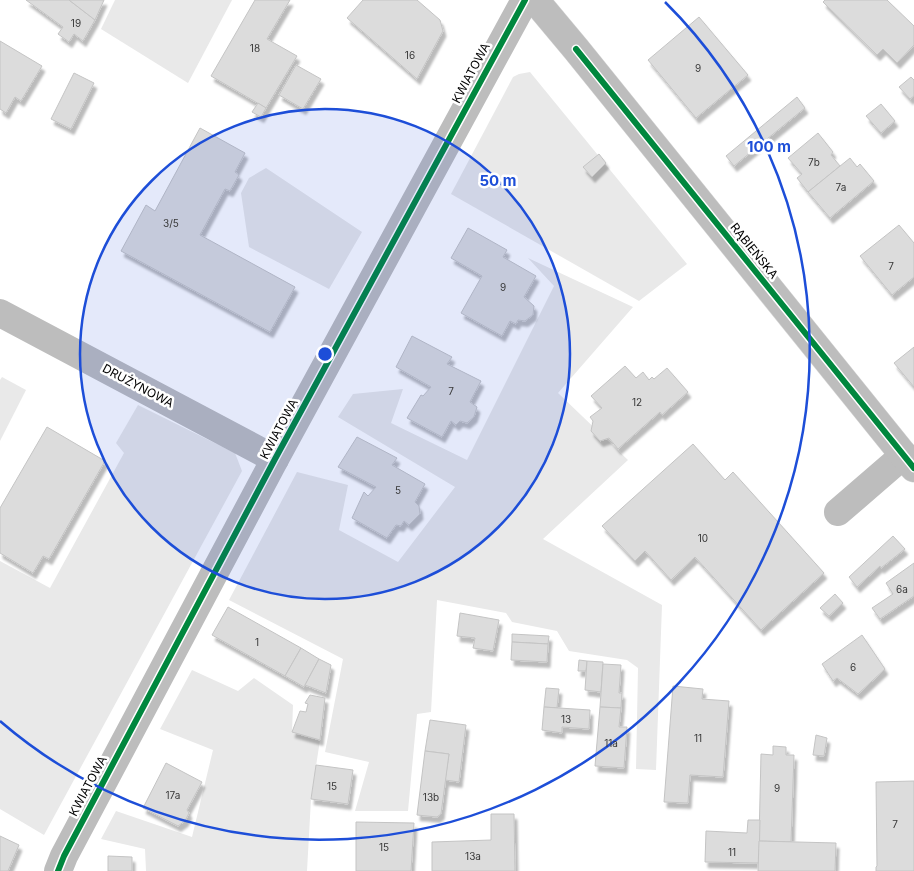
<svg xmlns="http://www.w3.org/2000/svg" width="914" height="871" viewBox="0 0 914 871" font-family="Inter,sans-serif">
<defs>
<filter id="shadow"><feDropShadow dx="3" dy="5.5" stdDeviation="1" flood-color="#0004"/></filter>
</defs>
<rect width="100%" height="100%" fill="#fff"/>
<g fill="#e9e9e9">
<path d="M115 0H232L188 83 101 29Z"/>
<path d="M530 72 687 264 639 301 451 194 513 77 519 74Z"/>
<path d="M266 168 362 232 329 289 249 247 241 193 249 178Z"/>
<path d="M528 258 633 307 558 393 628 460 543 539 662 605 656 770 636 769 638 668 627 660 569 651 557 631 512 622 506 613 437 600 431 712 417 714 408 811H355L369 762 325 752 343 659 229 600 297 472 348 485 339 530 398 562 455 487 338 417 353 394 403 389 391 423 467 460 554 286Z"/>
<path d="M2 377 26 390 0 441V380Z"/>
<path d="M138 405 235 453 242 471 44 835 0 809V561L50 588 124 453 116 443Z"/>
<path d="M192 670 238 691 254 678 293 705 292 732 320 740 311 799 307 871H146L145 849 101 839 116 811 192 837 213 750 160 729Z"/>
</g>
<g fill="#dcdcdc" stroke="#c4c4c4" filter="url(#shadow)">
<path d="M26 0H69L95 20 83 41 74 34 69 42 58 34 63 27Z"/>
<path d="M69 0H104L95 20Z"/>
<path d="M255 0H290L267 39 297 56 266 108 211 76Z"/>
<path d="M363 0H417L440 20 443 31 417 79 347 18Z"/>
<path d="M825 0H887L914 26V45L897 63 883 49 877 55 823 2Z"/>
<path d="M699 17 748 75 696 118 648 60Z"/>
<path d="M0 41 42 66 21 101 15 97 6 113 0 109Z"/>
<path d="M296 65 321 79 303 109 279 95Z"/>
<path d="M74 73 94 83 71 129 51 119Z"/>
<path d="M911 77 914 80V96L910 99 899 87Z"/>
<path d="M797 97 805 108 734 166 726 156Z"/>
<path d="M258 103 266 108 261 117 252 112Z"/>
<path d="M881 104 895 121 881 133 866 116Z"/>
<path d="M200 128 245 153 235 172 239 175 230 191 225 189 200 235 295 287 270 332 121 251 146 205 155 211Z"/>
<path d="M818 133 833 152 831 155 840 166 808 192 797 178 802 174 788 158Z"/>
<path d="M599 154 606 163 592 177 583 167Z"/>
<path d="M850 158 857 167 860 164 874 181 830 218 808 192Z"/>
<path d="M899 225 914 243V277L892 295 860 256Z"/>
<path d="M468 228 507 250 503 257 536 276 524 297 534 306 533 315 525 321 518 320 516 324 510 321 502 336 461 313 482 276 451 258Z"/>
<path d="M412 336 452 357 447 364 481 381 470 402 477 407 474 417 467 423 460 421 456 425 451 421 442 437 407 418 421 395 423 396 431 387 396 367Z"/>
<path d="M914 347V387L894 363Z"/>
<path d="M625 366 636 378 643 372 649 380 652 377 654 379 667 368 688 392 662 415 660 412 618 449 609 438 600 441 591 431 593 421 590 417 602 408 591 396Z"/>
<path d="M47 427 105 461 49 559 43 556 33 573 0 553V508Z"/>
<path d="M357 437 397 458 392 465 425 484 415 502 419 506 420 514 409 525 404 521 401 526 396 525 387 538 352 518 364 492 368 496 376 487 338 467Z"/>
<path d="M693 444 725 480 733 472 824 573 761 630 695 557 671 580 645 551 635 561 602 526Z"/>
<path d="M893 536 905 549 881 568 880 566 857 587 849 577Z"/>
<path d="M914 563V596L880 619 872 608 893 594 886 583Z"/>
<path d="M835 594 843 603 829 616 820 608Z"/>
<path d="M228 607 301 648 285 676 212 635Z"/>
<path d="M460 613 499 620 493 651 473 648 475 638 457 636Z"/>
<path d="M512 634 549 636 548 644 512 642Z"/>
<path d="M862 635 885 669 858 694 837 678 833 681 822 664Z"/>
<path d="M512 642 548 644 547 662 511 660Z"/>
<path d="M301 648 319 659 304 687 285 676Z"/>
<path d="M319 659 331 665 326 693 305 685Z"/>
<path d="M579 660 587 661 586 671H578Z"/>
<path d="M587 661 603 662 601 692 585 690Z"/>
<path d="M603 664 621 665 619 693H622L621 708 600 707Z"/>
<path d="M673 686 703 689 702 699 729 701 723 777 690 775 688 803 664 802Z"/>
<path d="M546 688 559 689 557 708 544 707Z"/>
<path d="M310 695 325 698 320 740 292 732 300 711 306 712 308 704 305 703Z"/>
<path d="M544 707 590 710 589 729 562 727V733L542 730Z"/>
<path d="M600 707 621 708 619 727H627L624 768 595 766Z"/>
<path d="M430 720 466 725 459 782 445 780 449 754 425 751Z"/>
<path d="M816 735 827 738 824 756 813 755Z"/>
<path d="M773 746 786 747V755H794L791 842 759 841 761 754 773 755Z"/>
<path d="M425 751 449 754 441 814 437 817 417 815Z"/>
<path d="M166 763 202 782 187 810 189 813 185 821 178 826 143 808Z"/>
<path d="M316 765 353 770 348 804 311 799Z"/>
<path d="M914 781V871H876V867L877 866 876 782Z"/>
<path d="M491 814H514L515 871H432V842L491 840Z"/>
<path d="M748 820H760L759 863 705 862 706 831 747 833Z"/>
<path d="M356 822 414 823 411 871H356Z"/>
<path d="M0 836 19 845 8 871H0Z"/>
<path d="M759 841 836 843 835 871H758Z"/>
<path d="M108 856 132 857V871H108Z"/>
</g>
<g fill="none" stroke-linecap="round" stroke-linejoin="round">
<g stroke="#dbdbdb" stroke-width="29">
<path id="major" d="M535 0 576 49 914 468"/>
</g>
<g stroke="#bdbdbd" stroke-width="28">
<path d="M0 313 275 459"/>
<path d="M838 512 904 455"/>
<path d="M58 871 64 856 275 459 525 0"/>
</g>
<use href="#major" stroke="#bdbdbd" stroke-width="28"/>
<g stroke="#fff" stroke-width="9">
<g id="cycleway">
<path d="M576 49 914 468"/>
<path d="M58 871 64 856 275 459 525 0"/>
</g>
</g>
<use href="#cycleway" stroke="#00873e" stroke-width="6"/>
</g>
<circle cx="325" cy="354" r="245" fill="#1d4ed8" fill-opacity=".12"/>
<g fill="none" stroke="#1d4ed8" stroke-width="2.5">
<circle cx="325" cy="354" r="245"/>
<path d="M665 2A490 490 0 0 1 0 721"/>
</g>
<g text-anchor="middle" stroke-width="5" stroke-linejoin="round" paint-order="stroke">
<g font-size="10" fill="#373737">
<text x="76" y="27">19</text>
<text x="255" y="52">18</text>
<text x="410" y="59">16</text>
<text x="698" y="72">9</text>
<text x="814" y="166">7b</text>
<text x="841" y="191">7a</text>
<text x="171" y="227">3/5</text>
<text x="891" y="270">7</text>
<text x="503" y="291">9</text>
<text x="451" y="395">7</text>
<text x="637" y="406">12</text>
<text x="398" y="494">5</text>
<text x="703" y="542">10</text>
<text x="902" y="593">6a</text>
<text x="257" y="646">1</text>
<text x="853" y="671">6</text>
<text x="566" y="723">13</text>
<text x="698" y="742">11</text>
<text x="611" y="747">11a</text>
<text x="332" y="790">15</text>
<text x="777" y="792">9</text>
<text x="173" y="799">17a</text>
<text x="431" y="801">13b</text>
<text x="895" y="828">7</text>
<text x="384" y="851">15</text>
<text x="732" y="856">11</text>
<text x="473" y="860">13a</text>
</g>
<g font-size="12" fill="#000" stroke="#fff">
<text transform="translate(471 73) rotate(-62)" y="4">KWIATOWA</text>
<text transform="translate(754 251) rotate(51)" y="4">RĄBIEŃSKA</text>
<text transform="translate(138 386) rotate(28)" y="4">DRUŻYNOWA</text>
<text transform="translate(279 429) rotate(-62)" y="4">KWIATOWA</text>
<text transform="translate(88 786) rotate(-62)" y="4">KWIATOWA</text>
</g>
</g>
<circle cx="325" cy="354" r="8" fill="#1d4ed8" stroke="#fff" stroke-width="2.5"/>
<g font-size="15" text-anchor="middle" font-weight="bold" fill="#1d4ed8" stroke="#fff" stroke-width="5" stroke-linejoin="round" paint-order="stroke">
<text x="769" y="152">100 m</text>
<text x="498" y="186">50 m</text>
</g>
</svg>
